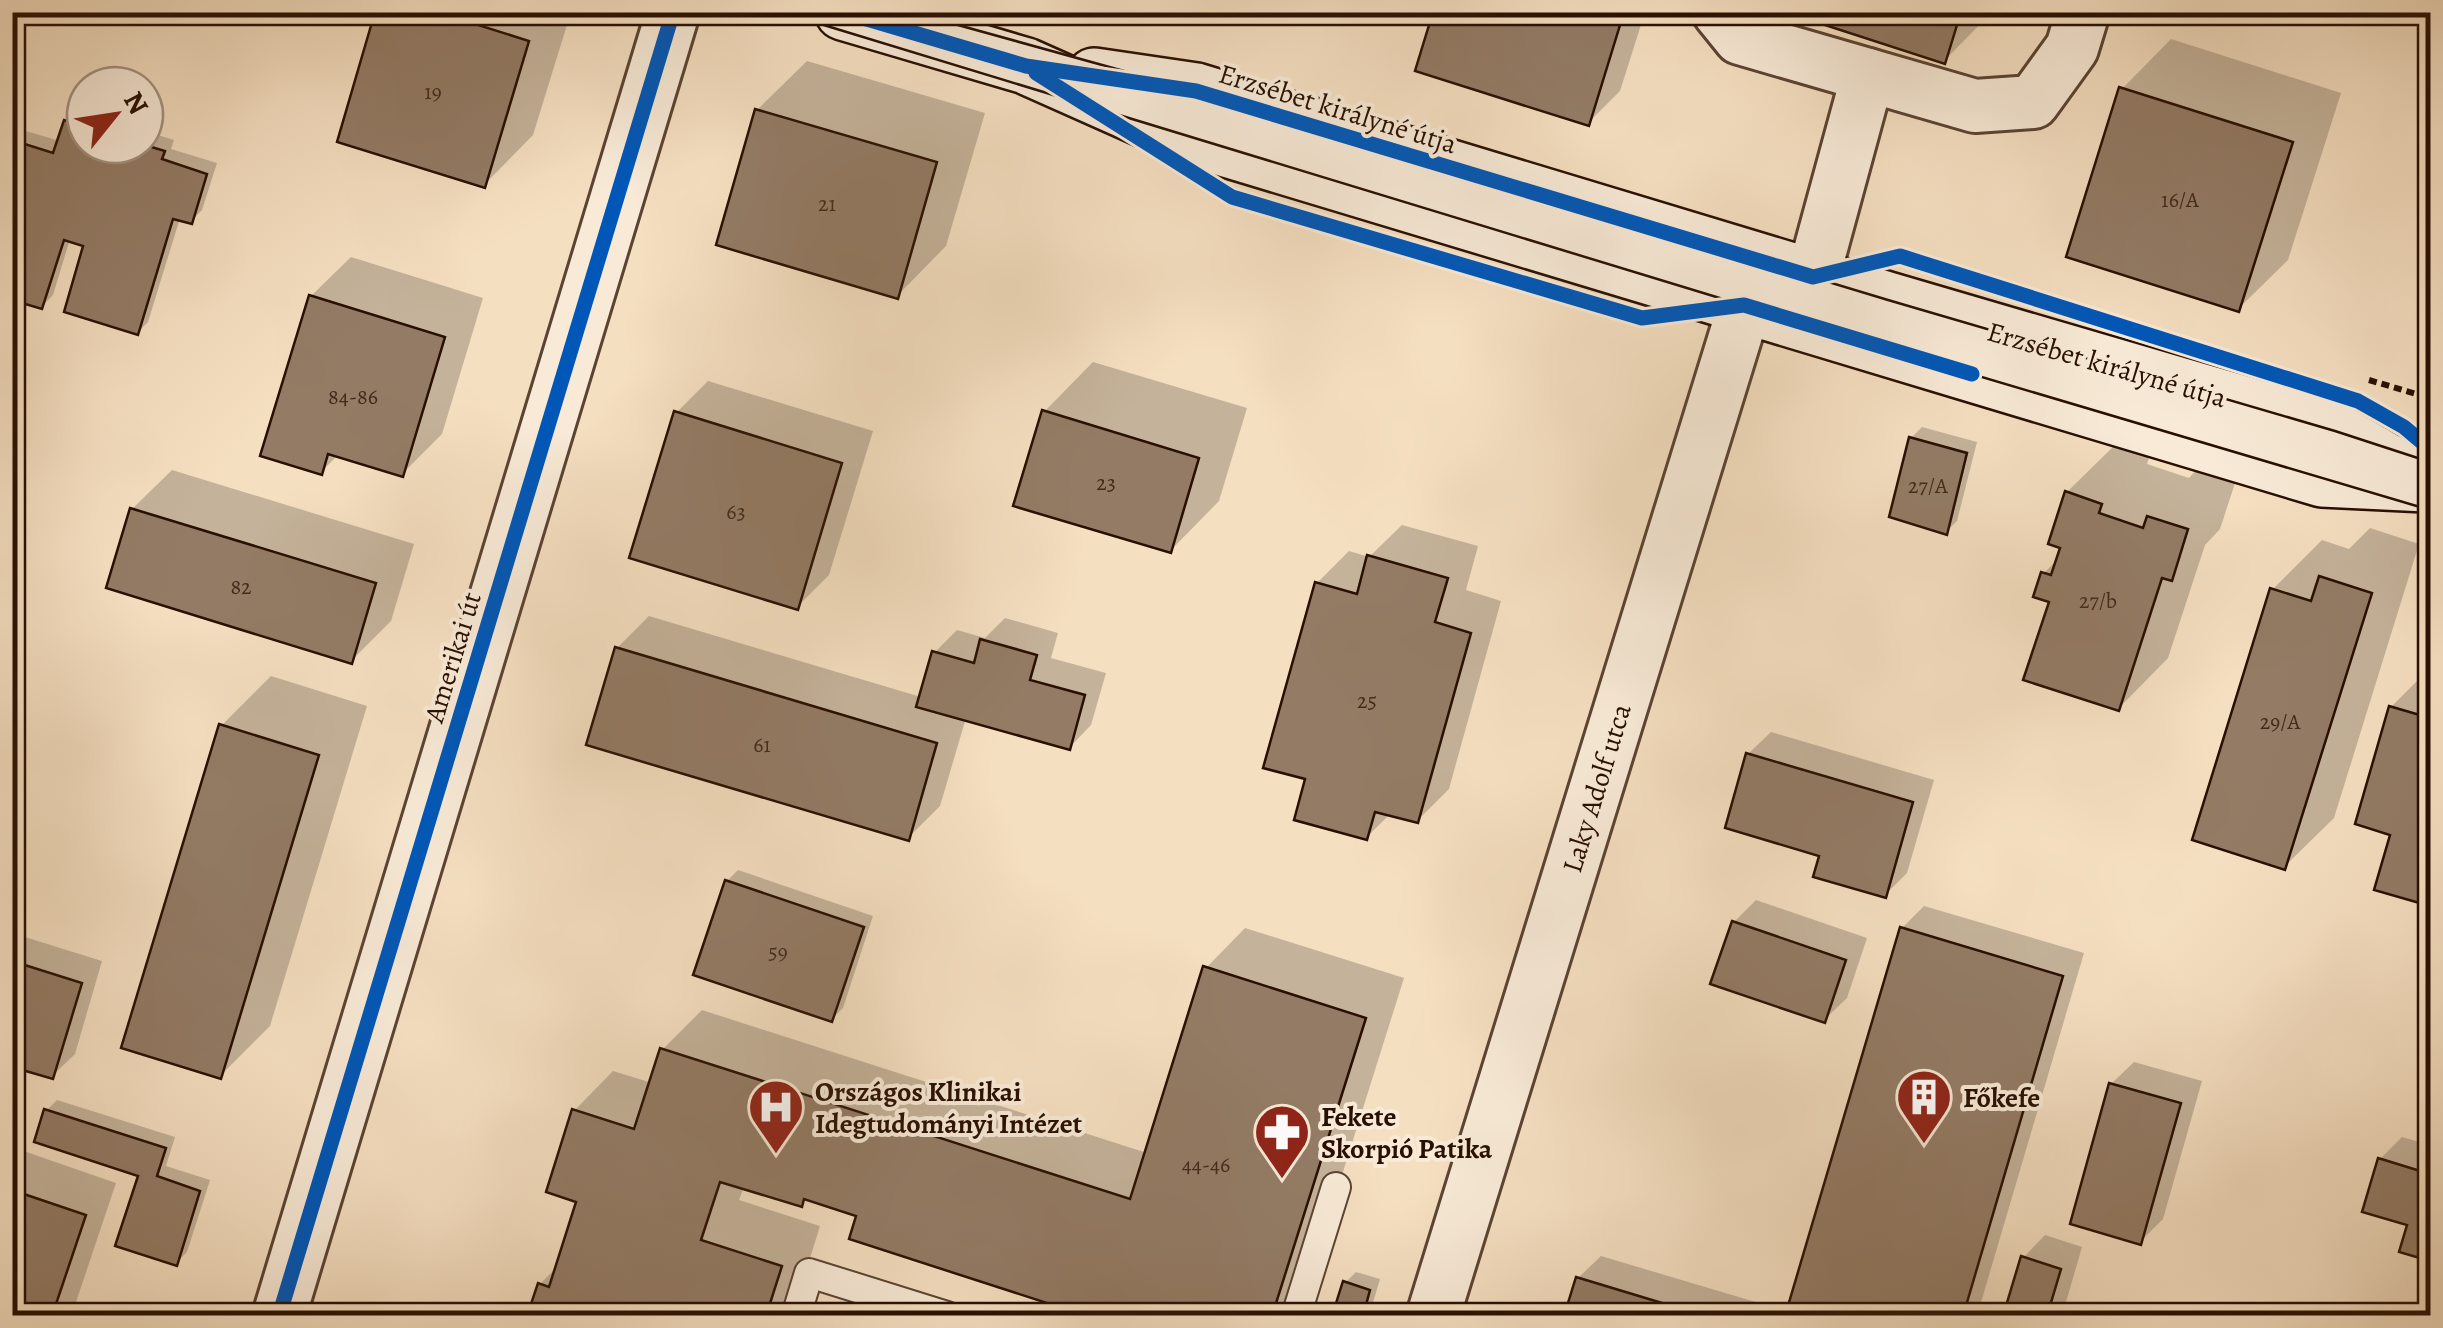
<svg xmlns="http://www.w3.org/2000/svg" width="2443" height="1328" viewBox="0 0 2443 1328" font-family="Alegreya,serif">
<rect width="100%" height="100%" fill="#f5dfc1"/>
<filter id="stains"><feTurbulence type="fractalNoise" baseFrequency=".002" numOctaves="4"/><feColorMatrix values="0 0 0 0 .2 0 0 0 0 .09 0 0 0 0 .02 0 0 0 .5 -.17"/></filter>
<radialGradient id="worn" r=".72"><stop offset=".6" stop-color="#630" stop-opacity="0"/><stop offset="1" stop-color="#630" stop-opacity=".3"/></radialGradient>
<g fill="#0003">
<path d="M378 12H571L533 135 484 185Z"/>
<path d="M1436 12H1645L1620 91 1588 123Z"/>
<path d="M1794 12H1992L1944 61Z"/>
<path d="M2171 39 2341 93 2288 260 2238 309 2122 89Z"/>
<path d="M807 61 985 113 946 246 897 296 757 110Z"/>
<path d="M77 110 85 113V145H145V131L174 140 171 149 217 163 202 210 191 221 180 218 148 322 138 332 86 245 70 239 53 295 42 306 12 297V127L60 141 66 121Z"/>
<path d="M351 257 483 298 442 434 402 474 339 454 321 472 311 296Z"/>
<path d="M1093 362 1247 408 1219 501 1170 551 1044 412Z"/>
<path d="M708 381 873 431 829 575 797 607 676 413Z"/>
<path d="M1922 427 1977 442 1957 521 1946 532 1911 438Z"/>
<path d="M2117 443 2150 454 2147 464 2189 478 2198 468 2236 480 2220 529 2205 545 2168 658 2119 708 2052 601 2044 573 2060 557 2067 492Z"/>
<path d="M172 470 414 544 391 621 351 661 132 509Z"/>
<path d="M1402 525 1478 546 1466 590 1501 601 1449 789 1417 821 1391 813 1366 838 1308 778 1317 583 1349 551 1369 557Z"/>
<path d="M2370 528 2419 544 2334 818 2284 867 2272 590 2322 540 2349 549Z"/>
<path d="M649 616 921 697 934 653 957 630 985 638 1005 618 1058 633 1051 658 1106 673 1091 725 1069 748 966 718 940 806 908 838 617 648Z"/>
<path d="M2430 668V903L2377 888 2393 833 2391 707Z"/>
<path d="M271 676 367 706 270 1026 220 1076 222 725Z"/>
<path d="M1771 732 1934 780 1907 873 1885 895 1822 854 1748 754Z"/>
<path d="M738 870 873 916 843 1008 832 1019 727 881Z"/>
<path d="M1756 900 1867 938 1847 998 1824 1020 1734 922Z"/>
<path d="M1924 906 2084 953 1977 1316H1567L1578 1278 1601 1256 1789 1312 1902 928Z"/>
<path d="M1245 928 1404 978 1308 1283 1275 1316H1095L859 1214 807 1198 801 1204 744 1186 739 1200 820 1226 792 1316H530L540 1284 558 1266 579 1200 574 1111 613 1071 652 1083 662 1050 702 1010 1147 1153 1206 968Z"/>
<path d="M12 933 102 961 75 1054 52 1076 12 1064Z"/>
<path d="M2134 1062 2202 1081 2163 1219 2140 1242 2111 1084Z"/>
<path d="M57 1100 175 1137 166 1166 210 1180 187 1252 176 1263 141 1174 46 1111Z"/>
<path d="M2402 1137 2430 1145V1259L2402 1250 2410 1223 2380 1159Z"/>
<path d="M12 1147 116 1183 75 1305 64 1316H12Z"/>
<path d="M2045 1235 2082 1247 2062 1316H2006L2023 1258Z"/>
<path d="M1356 1272 1380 1279 1369 1316H1335L1345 1283Z"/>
</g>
<g fill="#937b65" stroke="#280f02" stroke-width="2.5">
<path d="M375 12H437L529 41 485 188 337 142Z"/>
<path d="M1433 12H1624L1589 126 1415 71Z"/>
<path d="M1785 12H1961L1945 64Z"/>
<path d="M2270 12H2308L2304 24Z"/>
<path d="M2119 87 2293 142 2239 312 2066 257Z"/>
<path d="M755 109 937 162 898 299 716 245Z"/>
<path d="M64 120 85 126V145H145L165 151 162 159 207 174 192 224 173 219 138 335 64 312 83 246 64 240 42 309 12 300V140L53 153Z"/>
<path d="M309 295 445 337 403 477 328 454 322 475 260 456Z"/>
<path d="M1042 410 1199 458 1171 553 1013 506Z"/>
<path d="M674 411 842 463 798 610 629 558Z"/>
<path d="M1909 437 1967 453 1947 535 1889 517Z"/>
<path d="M2065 491 2102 504 2099 513 2143 528 2147 516 2188 529 2172 581 2162 578 2119 711 2023 680 2049 602 2033 597 2041 572 2051 575 2060 548 2048 544Z"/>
<path d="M130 508 376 583 352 664 106 588Z"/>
<path d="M1367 555 1448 578 1435 622 1471 633 1418 823 1375 812 1367 840 1294 820 1305 779 1263 768 1315 582 1357 594Z"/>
<path d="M2319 576 2372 593 2285 870 2192 840 2270 588 2311 601Z"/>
<path d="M980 639 1037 655 1030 680 1085 695 1070 750 916 707 932 651 974 663Z"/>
<path d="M615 647 937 743 909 841 586 745Z"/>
<path d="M2389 706 2430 718V906L2374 890 2390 835 2355 824Z"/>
<path d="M219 724 319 755 221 1079 121 1048Z"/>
<path d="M1746 753 1913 802 1886 898 1813 877 1819 856 1725 828Z"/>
<path d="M725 880 864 927 832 1022 693 975Z"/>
<path d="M1732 921 1846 960 1825 1023 1710 984Z"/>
<path d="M1900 927 2063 976 1963 1316H1785Z"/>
<path d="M12 961 82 983 53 1079 12 1067Z"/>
<path d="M1203 966 1366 1018 1272 1316H1087L849 1239 856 1216 804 1199 802 1207 720 1182 701 1240 782 1266 766 1316H527L538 1283 549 1287 576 1202 546 1192 572 1109 634 1129 660 1048 1130 1199Z"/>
<path d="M2109 1083 2181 1103 2141 1245 2070 1224Z"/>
<path d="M44 1109 166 1148 157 1176 200 1191 177 1266 115 1246 138 1176 34 1142Z"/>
<path d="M2378 1158 2430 1174V1261L2399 1252 2407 1225 2362 1212Z"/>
<path d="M12 1190 86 1215 52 1316H12Z"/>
<path d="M2021 1256 2061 1269 2047 1316H2003Z"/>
<path d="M1576 1277 1705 1316H1564Z"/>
<path d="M1343 1281 1370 1290 1363 1316H1332Z"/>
</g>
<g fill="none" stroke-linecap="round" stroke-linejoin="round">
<g stroke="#5b4332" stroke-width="32">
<g id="lane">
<path d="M796 1316 809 1273 947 1316"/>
<path d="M1296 1316 1336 1187"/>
</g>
</g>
<g stroke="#5b4332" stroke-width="58">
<g id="street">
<path d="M1719 12 1740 38 1975 106 2033 102 2072 48 2083 12"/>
<path d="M1813 277 1868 75"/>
<path d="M279 1316 673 12"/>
<path d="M1433 1316 1757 266"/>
</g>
</g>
<g stroke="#280f02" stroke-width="60">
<g id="secondary">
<path d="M843 12 1026 66 1183 136 1972 374 2322 479 2426 484"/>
<path d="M1094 76 1196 91 1888 300 2335 431 2419 480"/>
</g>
</g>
<g stroke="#280f02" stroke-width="6" stroke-dasharray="8 5" stroke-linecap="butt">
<path d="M1103 12 1119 17"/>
<path d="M2204 12 2217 17"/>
<path d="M2369 380 2430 398"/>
</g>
<use href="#lane" stroke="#f8ead7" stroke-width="28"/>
<use href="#street" stroke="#f8ead7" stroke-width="52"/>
<use href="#secondary" stroke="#f8ead7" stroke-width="55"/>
<g stroke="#280f02" stroke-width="2.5">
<path d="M781 12 1874 345 2430 510"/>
<path d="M911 12 1196 91 1888 300 2335 431 2430 462"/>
</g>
<g stroke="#f8ead7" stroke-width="21">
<g id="cycleway">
<path d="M843 12 1026 66 1196 91 1813 277 1900 256 2358 401 2404 427 2430 449"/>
<path d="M1036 73 1232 197 1642 318 1744 305 1972 374"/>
<path d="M279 1316 673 12"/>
</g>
</g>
<use href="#cycleway" stroke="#0057b8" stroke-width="15"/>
</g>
<defs>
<g id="building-pin" transform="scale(2.875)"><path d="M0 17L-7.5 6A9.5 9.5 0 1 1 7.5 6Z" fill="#8f2418" stroke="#f8ead7"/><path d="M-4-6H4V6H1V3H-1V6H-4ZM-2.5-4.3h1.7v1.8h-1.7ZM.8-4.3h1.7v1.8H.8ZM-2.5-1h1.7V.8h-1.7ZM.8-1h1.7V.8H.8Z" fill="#fff"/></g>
<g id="hospital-pin" transform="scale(2.875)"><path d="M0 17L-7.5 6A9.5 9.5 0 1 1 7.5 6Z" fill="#8f2418" stroke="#f8ead7"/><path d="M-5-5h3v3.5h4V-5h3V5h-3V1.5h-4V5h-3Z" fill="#fff"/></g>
<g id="pharmacy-pin" transform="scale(2.875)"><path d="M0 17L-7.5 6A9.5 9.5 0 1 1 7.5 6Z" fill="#8f2418" stroke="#f8ead7"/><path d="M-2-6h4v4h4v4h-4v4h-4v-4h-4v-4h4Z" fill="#fff"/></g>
</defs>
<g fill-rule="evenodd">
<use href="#building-pin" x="1924" y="1097"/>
<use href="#hospital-pin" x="776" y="1107"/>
<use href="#pharmacy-pin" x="1282" y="1132"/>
</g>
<g text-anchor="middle" stroke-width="8" stroke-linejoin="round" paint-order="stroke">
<g font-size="22" fill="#432a1b">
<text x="433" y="99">19</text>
<text x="2180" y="207">16/A</text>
<text x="827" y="211">21</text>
<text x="353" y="404">84-86</text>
<text x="1106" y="490">23</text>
<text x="1928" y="493">27/A</text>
<text x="736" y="519">63</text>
<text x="241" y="594">82</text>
<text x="2098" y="608">27/b</text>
<text x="1367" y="708">25</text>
<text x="2280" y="729">29/A</text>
<text x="762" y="752">61</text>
<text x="778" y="959">59</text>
<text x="1206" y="1172">44-46</text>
</g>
<g font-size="28" fill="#280f02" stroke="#f8ead7">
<text transform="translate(1338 108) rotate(17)" y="10">Erzsébet királyné útja</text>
<text transform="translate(2107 364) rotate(16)" y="10">Erzsébet királyné útja</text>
<text transform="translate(452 657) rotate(-73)" y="10">Amerikai út</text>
<text transform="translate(1596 788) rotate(-73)" y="10">Laky Adolf utca</text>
</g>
<g font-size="28" font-weight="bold" fill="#280f02" stroke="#f8ead7" text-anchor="start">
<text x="815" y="1101">Országos Klinikai<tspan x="815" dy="32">Idegtudományi Intézet</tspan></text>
<text x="1963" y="1107">Főkefe</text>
<text x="1321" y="1126">Fekete<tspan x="1321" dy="32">Skorpió Patika</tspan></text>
</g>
</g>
<rect width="2443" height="1328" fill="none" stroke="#f5dfc1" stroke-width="50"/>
<rect x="15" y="15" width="2413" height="1298" fill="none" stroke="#280f02" stroke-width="5"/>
<rect x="25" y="25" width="2393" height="1278" fill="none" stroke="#280f02" stroke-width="2.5"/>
<g transform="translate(115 115) rotate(60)"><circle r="48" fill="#f8ead7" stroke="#a59282" stroke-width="2.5"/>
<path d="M0-8L18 38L0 25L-18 38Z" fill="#8f2418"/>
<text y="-15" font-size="28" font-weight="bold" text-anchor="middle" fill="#280f02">N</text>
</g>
<rect width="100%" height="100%" filter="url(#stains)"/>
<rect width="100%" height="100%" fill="url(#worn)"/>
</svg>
